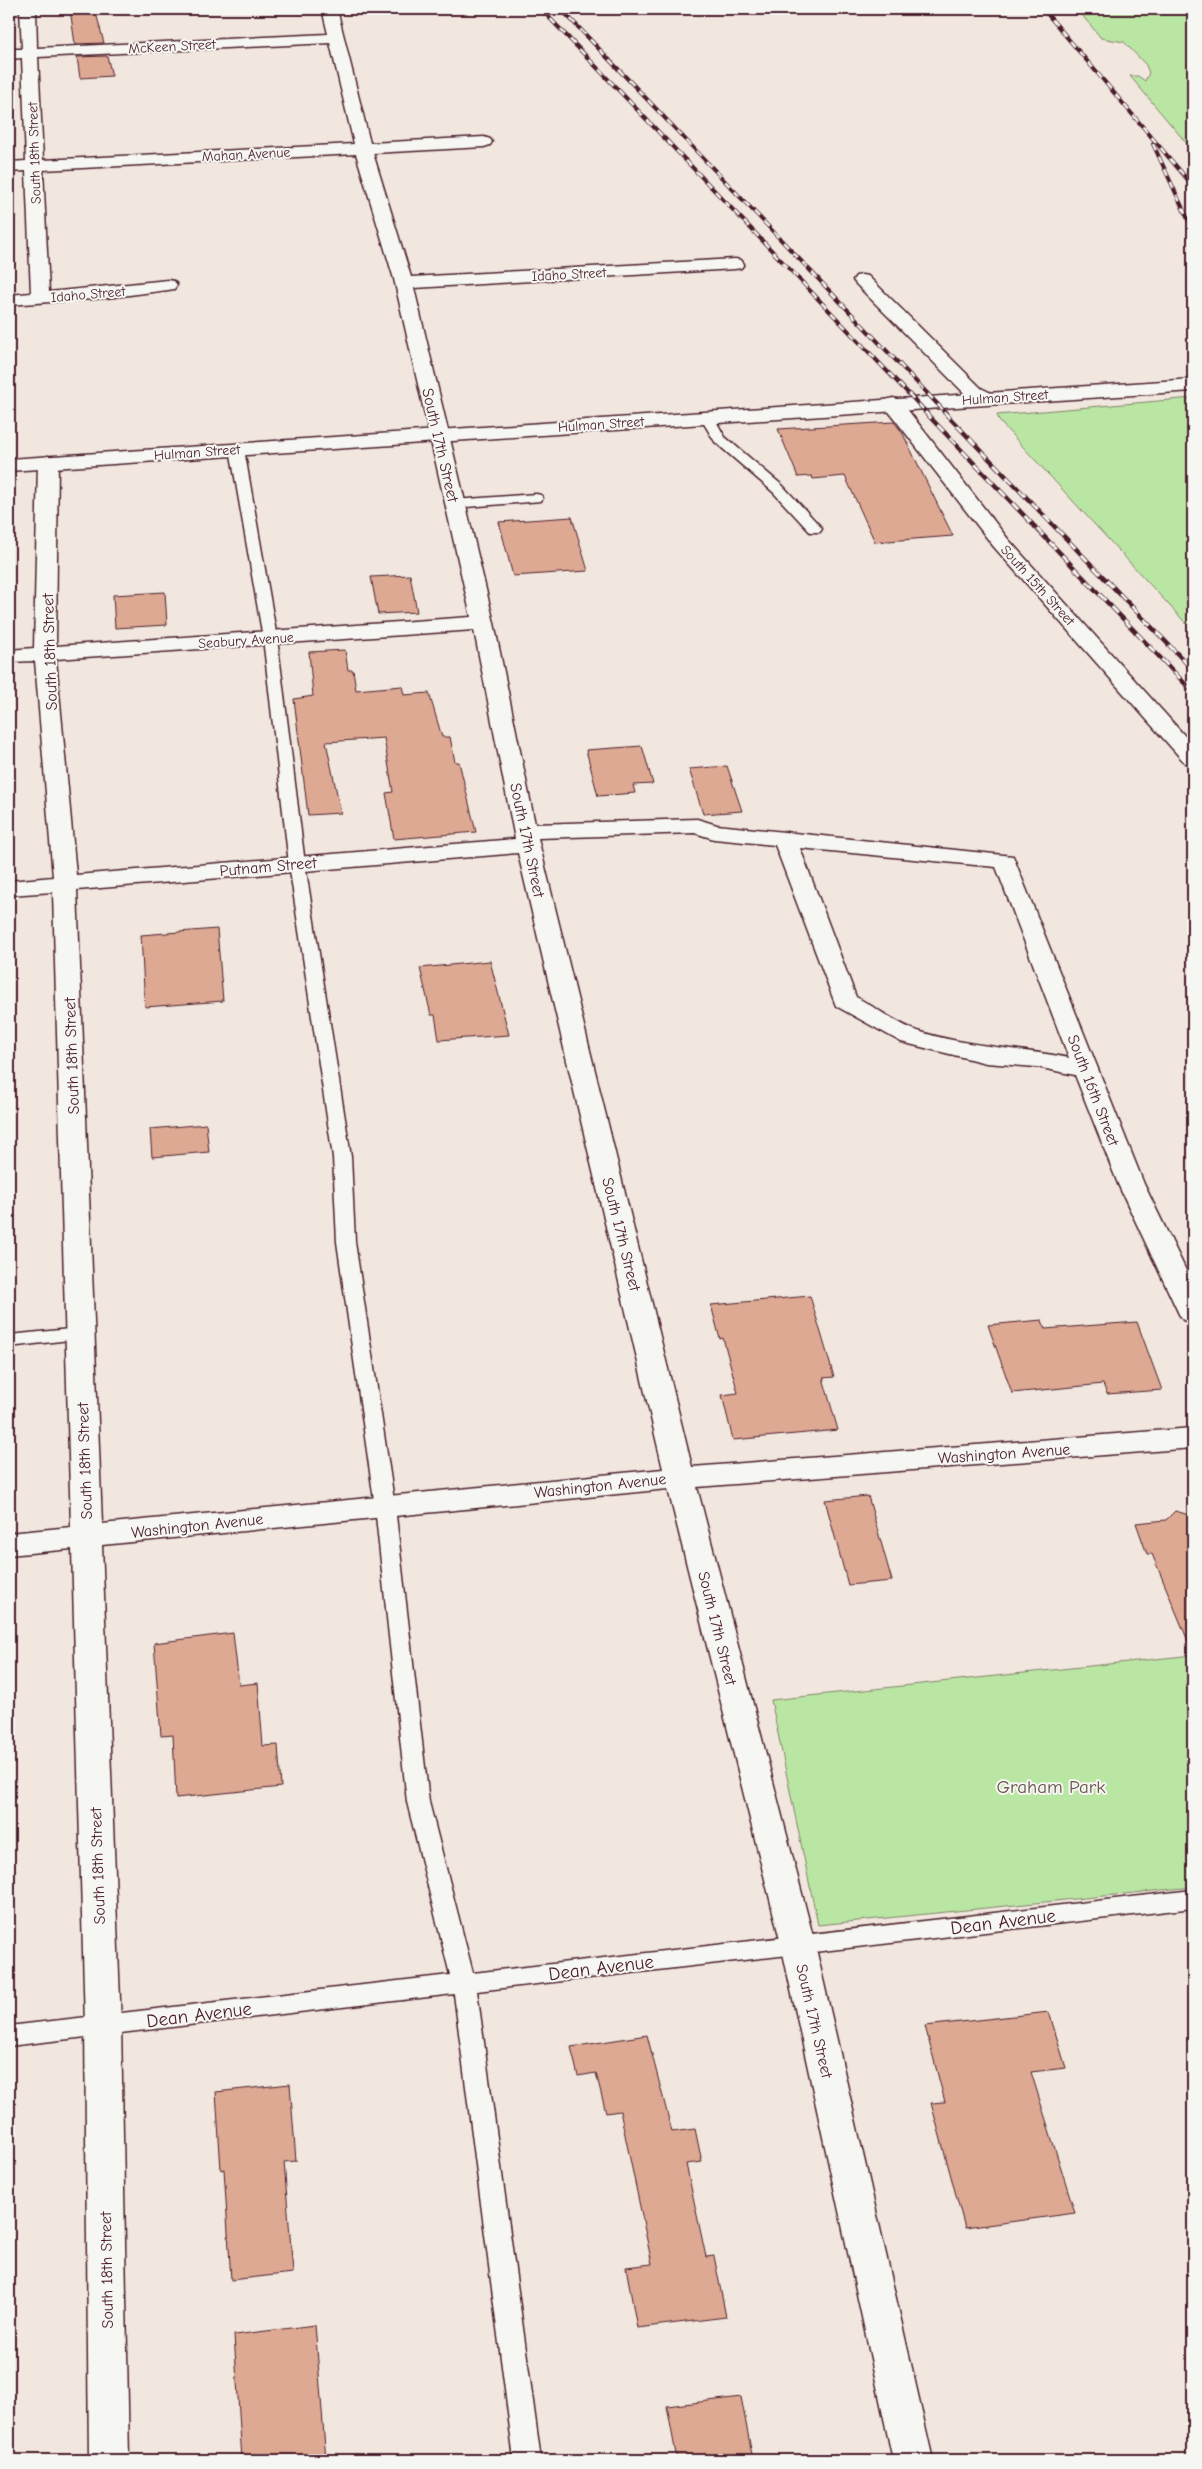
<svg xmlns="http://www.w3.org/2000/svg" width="1202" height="2469" viewBox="0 0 1202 2469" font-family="'Comic Neue',sans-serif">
<rect width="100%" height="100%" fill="#f1e7df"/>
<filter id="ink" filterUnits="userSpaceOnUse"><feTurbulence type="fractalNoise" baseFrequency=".02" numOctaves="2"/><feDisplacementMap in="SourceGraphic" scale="10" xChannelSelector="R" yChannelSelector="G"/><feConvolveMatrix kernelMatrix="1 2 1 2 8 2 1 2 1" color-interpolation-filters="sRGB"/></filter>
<g filter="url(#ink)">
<g fill="#bae6a4" stroke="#828268">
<path d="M1077 9H1193V151L1130 76H1138L1145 81 1149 73 1146 65 1124 42 1101 38Z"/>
<path d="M1193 398V631L1000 422 997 415Z"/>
<path d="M1193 1655V1887L818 1925 771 1700Z"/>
</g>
<g fill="#dea993" stroke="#4a1f2b">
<path d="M70 9H95L104 43 75 44Z"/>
<path d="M107 56 112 76 80 78 77 57Z"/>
<path d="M894 422 902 432 953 536 875 542 845 476 813 479 812 476 798 477 778 429Z"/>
<path d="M572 517 588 571 513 576 499 522Z"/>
<path d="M410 575 417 612 378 614 371 577Z"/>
<path d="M165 592 167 625 115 628 113 595Z"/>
<path d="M345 650 348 670H353L356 690 402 686 404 695 429 693 442 737H450L455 762H459L476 832 394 839 386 793 393 792 384 738 326 742 341 813 308 815 294 699 313 696 309 652Z"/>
<path d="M642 746 653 784 633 785 635 793 598 796 586 750Z"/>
<path d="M727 766 742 811 703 814 689 769Z"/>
<path d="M217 929 223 1001 145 1007 141 935Z"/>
<path d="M490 961 509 1035 439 1040 435 1015H431L420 968Z"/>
<path d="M206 1124 209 1152 152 1157 150 1129Z"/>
<path d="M810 1296 834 1377 823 1378 838 1430 733 1440 722 1395 738 1393 723 1338 720 1339 711 1305Z"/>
<path d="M1042 1320 1045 1329 1137 1322 1162 1390 1107 1394 1103 1384 1012 1393 988 1325Z"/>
<path d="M868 1496 892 1581 848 1585 825 1500Z"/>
<path d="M1175 1511 1193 1516V1653L1152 1554H1147L1136 1523 1166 1520Z"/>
<path d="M233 1633 239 1685 258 1683 263 1746 278 1745 281 1787 176 1798 173 1735 161 1736 154 1643Z"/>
<path d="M1049 2012 1066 2068 1031 2072 1075 2213 965 2228 931 2103 945 2102 925 2026Z"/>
<path d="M647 2035 672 2132 695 2129 702 2162 686 2164 706 2257 714 2256 726 2317 637 2328 626 2267 652 2264 620 2111 606 2113 596 2073 578 2076 571 2047Z"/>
<path d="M290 2084 296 2161 284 2162 293 2273 231 2280 224 2169 221 2170 216 2092Z"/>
<path d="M315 2325 326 2460H242L234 2335Z"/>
<path d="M741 2397 753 2460H677L667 2406Z"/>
</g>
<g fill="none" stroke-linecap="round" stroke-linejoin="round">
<g stroke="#4a1f2b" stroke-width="3">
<g id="lane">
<path d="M707 413 712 414 725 437 783 486 820 526 822 529 820 532H810L773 492 715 442 700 417Z"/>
<path d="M237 445 244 449 277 638 305 864 351 1157 355 1242 395 1507 429 1802 473 1973 1193 1890V1908L477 1991 541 2460H514L454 1994 9 2046V2026L450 1975 407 1802 375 1507 337 1242 333 1157 289 864 263 638 230 449Z"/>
<path d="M536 494 541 495 543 498 541 501 454 508 447 504 454 500Z"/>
<path d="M80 1328 87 1330 90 1334 87 1338 9 1347V1335Z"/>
</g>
</g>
<g stroke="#4a1f2b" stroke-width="3">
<g id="street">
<path d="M20 9H36L37 48 328 34 322 9H337L370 143 484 137 490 139 492 142 490 145 484 147 373 153 411 277 735 259 741 260 744 264 741 268 735 269 414 288 494 623 535 824 697 819 717 825 1013 856 1144 1184 1193 1285V1323L1183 1320 1179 1314 1118 1184 1075 1075 1037 1067 986 1063 901 1042 836 1006 775 845 714 839 695 833 538 838 692 1467 1193 1428V1448L697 1487 815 1944 933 2460H893L781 1944 668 1489 102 1545 121 2025 129 2460H89L85 2025 72 1549 9 1555V1533L71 1527 53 892 9 895V881L53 877 35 661 9 662V650L34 648 38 462 41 458 48 456 55 458 58 462 56 646 471 617 394 279 356 154 43 170 49 292 168 280 174 281 177 285 174 289 168 290 106 298 9 305V295L31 293 26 171 9 172V162L26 161 22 58 9 59V49H22ZM330 43 354 144 43 160 38 57ZM474 630 515 839 76 875 56 659ZM800 848 996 867 1069 1058C1019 1048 969 1047 921 1032 900 1026 875 1007 856 997ZM518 853 663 1469 102 1524 77 890Z"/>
<path d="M862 275 868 276 981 388 993 394 996 398 993 402 986 404 967 396 856 284 853 280 856 276Z"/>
<path d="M893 398 900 400 1008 539 1193 745V765L1185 763 994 547 883 404 886 400Z"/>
</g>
</g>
<g stroke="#4a1f2b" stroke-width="3">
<path id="secondary" d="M1193 379V391L9 471V459Z"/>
</g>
<use href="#lane" fill="#f6f6f2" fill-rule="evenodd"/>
<use href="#street" fill="#f6f6f2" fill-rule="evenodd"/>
<use href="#secondary" fill="#f6f6f2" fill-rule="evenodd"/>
<g stroke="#4a1f2b" stroke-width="4">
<g id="rail-far1">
<path d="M541 9 927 413"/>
<path d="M561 9 946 413"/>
<path d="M1043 9 1193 186"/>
<path d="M1153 144 1193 230"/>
</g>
</g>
<g stroke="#4a1f2b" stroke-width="4.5">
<g id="rail">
<path d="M925 412 1193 692"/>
<path d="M944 412 1193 670"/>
</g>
</g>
<use href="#rail-far1" stroke="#f6f6f2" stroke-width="2.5" stroke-dasharray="7" stroke-linecap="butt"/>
<use href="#rail" stroke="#f6f6f2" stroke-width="3" stroke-dasharray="9" stroke-linecap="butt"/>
</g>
</g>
<g text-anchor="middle" stroke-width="4" stroke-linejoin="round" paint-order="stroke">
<g font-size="14" fill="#4a1f2b" stroke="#f6f6f2">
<text transform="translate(172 46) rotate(-3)" y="5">McKeen Street</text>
<text transform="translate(34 153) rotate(-92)" y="5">South 18th Street</text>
<text transform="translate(246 154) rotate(-3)" y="5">Mahan Avenue</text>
<text transform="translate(569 274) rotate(-3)" y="5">Idaho Street</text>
<text transform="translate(88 294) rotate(-5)" y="5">Idaho Street</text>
<text transform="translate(1005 397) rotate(-4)" y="5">Hulman Street</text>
<text transform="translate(601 424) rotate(-4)" y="5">Hulman Street</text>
<text transform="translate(197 452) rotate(-4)" y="5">Hulman Street</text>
<text transform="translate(1038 585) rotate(48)" y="5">South 15th Street</text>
<text transform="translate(246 640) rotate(-4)" y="5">Seabury Avenue</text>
</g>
<g font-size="16" fill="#4a1f2b" stroke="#f6f6f2">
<text transform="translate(441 445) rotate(77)" y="6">South 17th Street</text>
<text transform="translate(49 652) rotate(-92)" y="6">South 18th Street</text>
<text transform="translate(528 840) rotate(78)" y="6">South 17th Street</text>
<text transform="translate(268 866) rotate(-5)" y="6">Putnam Street</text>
<text transform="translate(71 1056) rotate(-92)" y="6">South 18th Street</text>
<text transform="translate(1094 1090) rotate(69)" y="6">South 16th Street</text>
<text transform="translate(622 1234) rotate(76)" y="6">South 17th Street</text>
<text transform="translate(1004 1453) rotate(-4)" y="6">Washington Avenue</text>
<text transform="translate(84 1461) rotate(-92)" y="6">South 18th Street</text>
<text transform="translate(600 1485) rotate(-6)" y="6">Washington Avenue</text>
<text transform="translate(197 1525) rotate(-6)" y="6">Washington Avenue</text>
<text transform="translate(718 1628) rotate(76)" y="6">South 17th Street</text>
<text transform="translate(97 1866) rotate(-92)" y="6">South 18th Street</text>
<text transform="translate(815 2021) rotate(77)" y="6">South 17th Street</text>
<text transform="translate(106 2270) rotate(-91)" y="6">South 18th Street</text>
</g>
<g font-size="19" fill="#665149" stroke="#f6f6f2">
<text x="1051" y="1793">Graham Park</text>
</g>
<g font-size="19" fill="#4a1f2b" stroke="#f6f6f2">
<text transform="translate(1003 1921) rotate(-7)" y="7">Dean Avenue</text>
<text transform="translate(601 1967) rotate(-7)" y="7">Dean Avenue</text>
<text transform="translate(199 2014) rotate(-7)" y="7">Dean Avenue</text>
</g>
</g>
<rect width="1202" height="2469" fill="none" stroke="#f6f6f2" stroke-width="30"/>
<rect x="15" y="15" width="1172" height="2439" fill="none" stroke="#4a1f2b" stroke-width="2" filter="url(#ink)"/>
</svg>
